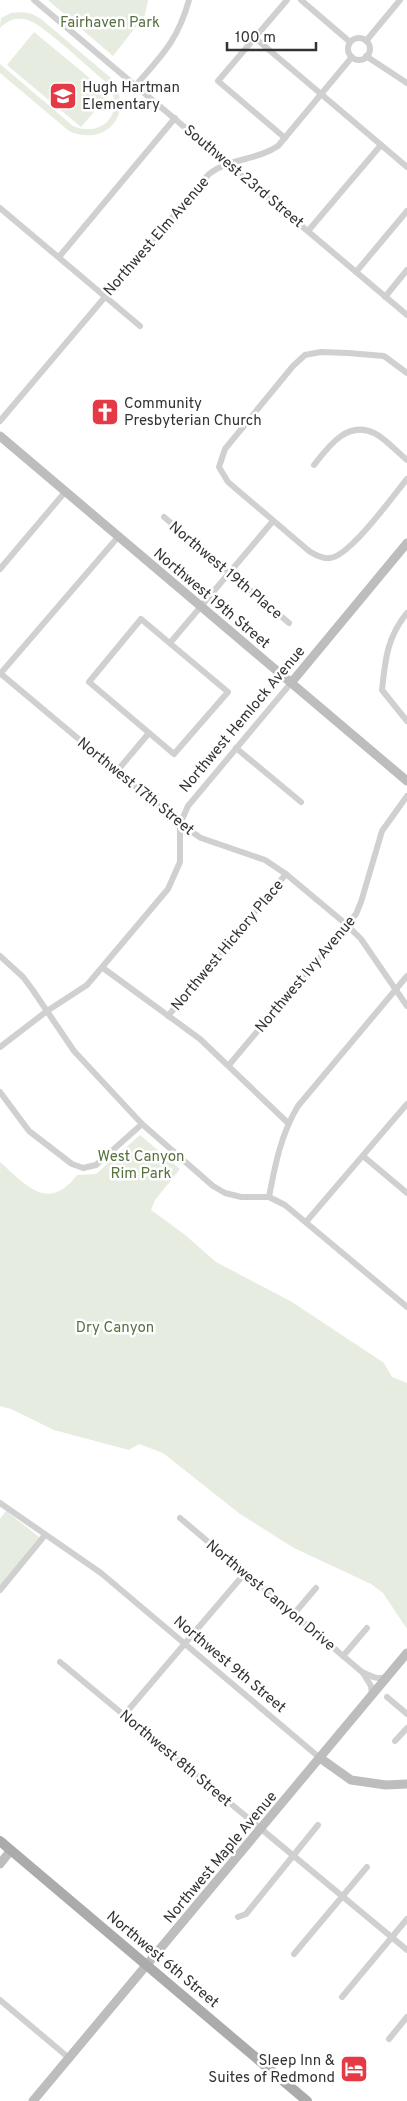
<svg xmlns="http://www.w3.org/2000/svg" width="407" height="2101" viewBox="0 0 407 2101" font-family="Overpass,sans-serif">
<rect width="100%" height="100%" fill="#fff"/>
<g fill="#e6ecdf">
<path d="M48 0H148L145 15 113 56Z"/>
<path d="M22 12 32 14 41 19 111 78C136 112 107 148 69 131L0 73V64L73 126C104 139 127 110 107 83 91 70 44 25 28 20 17 17 8 20 0 28L1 18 11 13Z"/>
<path d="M34 32 109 94 81 127 7 65Z"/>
<path d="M140 1135 180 1169 155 1200 151 1210 184 1234 216 1262 292 1302 384 1363 392 1377 407 1383V1629L383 1593 371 1584 294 1548 240 1514 163 1453 139 1444 129 1450 54 1430 11 1409 0 1406V1162C26 1185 48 1213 77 1175L96 1174Z"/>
<path d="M6 1511 39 1537 0 1586V1519Z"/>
</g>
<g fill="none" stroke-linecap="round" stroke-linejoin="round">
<g stroke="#d0d0d0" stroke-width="6">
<path d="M34 0 407 315"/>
<path d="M301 0 350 42"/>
<path d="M255 38 407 167"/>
<circle cx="359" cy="49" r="11"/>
<path d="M366 41 400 0"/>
<path d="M366 56 407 83"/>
<path d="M136 85C162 55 178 40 189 0"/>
<path d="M285 138 218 81 287 0"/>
<path d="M0 208 140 326"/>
<path d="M308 231 381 145"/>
<path d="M59 257 175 118"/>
<path d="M356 272 407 211"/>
<path d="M385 297 407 270"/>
<path d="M407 373 384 356 348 353 321 352 305 355 293 366 225 449 219 467 228 482 309 551C315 555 322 559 330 558 350 556 393 496 407 479"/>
<path d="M0 421 209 174C229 158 256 161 278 146L352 57"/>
<path d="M314 465C328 447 347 420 374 433 385 438 397 452 407 460"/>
<path d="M164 517 289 623"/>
<path d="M0 569 65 492"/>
<path d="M407 613C387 637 385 661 382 690L407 721"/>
<path d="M141 619 228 692 174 754 89 682Z"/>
<path d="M170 643 273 521"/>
<path d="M0 673 180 824 201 838 265 860 286 874 347 925 361 939 407 1006"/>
<path d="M0 674 118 537"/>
<path d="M236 748 301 802"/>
<path d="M117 771 149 733"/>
<path d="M0 956 23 977 32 989 74 1051 142 1124 213 1186 225 1193 241 1197H269L285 1205 407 1307"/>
<path d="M103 968 200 1039 288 1123"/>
<path d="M168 1016 286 874"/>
<path d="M0 1047 47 1011 87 985 168 889 180 862V824L188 806 291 683"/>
<path d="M229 1065 356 914 361 902 382 831 407 796"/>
<path d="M0 1092 29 1131 72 1164 83 1168 96 1165 142 1124"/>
<path d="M363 1156 407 1193"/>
<path d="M269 1197C275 1165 281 1134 298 1106L407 976"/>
<path d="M306 1222 407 1104"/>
<path d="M0 1503 101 1573 320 1758"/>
<path d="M180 1518 362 1672C372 1676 378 1681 387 1676"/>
<path d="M0 1590 45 1535"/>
<path d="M293 1615 316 1588"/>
<path d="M343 1656 367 1628"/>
<path d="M60 1662 407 1950"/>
<path d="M363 1673 371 1686 372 1695"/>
<path d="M387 1697 407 1714"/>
<path d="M124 1715 245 1573"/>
<path d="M395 1741 407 1728"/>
<path d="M238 1917 246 1914 318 1825"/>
<path d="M294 1954 367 1867"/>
<path d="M342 1997 407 1919"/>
<path d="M0 2000 69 2058"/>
<path d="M389 2039 407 2017"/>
</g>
<g stroke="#bdbdbd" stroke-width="9">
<path d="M0 436 407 781"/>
<path d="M291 683 407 543"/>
<path d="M320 1758 351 1780 386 1785 407 1784"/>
<path d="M0 1864 11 1850"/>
<path d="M33 2101 407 1653"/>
</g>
<path stroke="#ababab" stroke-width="10" d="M0 1841 307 2101"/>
</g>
<defs>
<g id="school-square" transform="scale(1.4375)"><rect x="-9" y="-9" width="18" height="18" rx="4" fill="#e63946" stroke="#fff"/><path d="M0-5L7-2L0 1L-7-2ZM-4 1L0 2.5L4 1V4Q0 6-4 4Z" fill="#fff"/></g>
<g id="church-square" transform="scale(1.4375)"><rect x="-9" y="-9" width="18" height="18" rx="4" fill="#e63946" stroke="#fff"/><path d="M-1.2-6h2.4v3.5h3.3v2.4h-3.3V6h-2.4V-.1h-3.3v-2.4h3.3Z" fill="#fff"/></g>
<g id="hotel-square" transform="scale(1.4375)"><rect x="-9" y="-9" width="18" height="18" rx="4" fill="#e63946" stroke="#fff"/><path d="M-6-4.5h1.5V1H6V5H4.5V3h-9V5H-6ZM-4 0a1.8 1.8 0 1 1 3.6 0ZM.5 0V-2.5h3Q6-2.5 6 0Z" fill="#fff"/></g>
</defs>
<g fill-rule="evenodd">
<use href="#school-square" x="63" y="96"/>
<use href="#church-square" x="105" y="412"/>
<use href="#hotel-square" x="354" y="2069"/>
</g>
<g text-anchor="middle" stroke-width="5" stroke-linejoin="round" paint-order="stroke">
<g font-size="15" fill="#56703f" stroke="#fff">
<text x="110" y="27">Fairhaven Park</text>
<text x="141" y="1161">West Canyon<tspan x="141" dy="17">Rim Park</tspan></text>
<text x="115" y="1332">Dry Canyon</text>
</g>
<g font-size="15" fill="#333" stroke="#fff" text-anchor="start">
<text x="82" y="92">Hugh Hartman<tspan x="82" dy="17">Elementary</tspan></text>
<text x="124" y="408">Community<tspan x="124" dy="17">Presbyterian Church</tspan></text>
<text x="335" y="2065" text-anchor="end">Sleep Inn &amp;<tspan x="335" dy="17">Suites of Redmond</tspan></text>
</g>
<g font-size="15" fill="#333" stroke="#fff">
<text transform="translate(244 176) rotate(40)" y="5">Southwest 23rd Street</text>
<text transform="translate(156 236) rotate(-49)" y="5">Northwest Elm Avenue</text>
<text transform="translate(226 570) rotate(40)" y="5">Northwest 19th Place</text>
<text transform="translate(212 598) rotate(40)" y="5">Northwest 19th Street</text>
<text transform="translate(242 719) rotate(-50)" y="5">Northwest Hemlock Avenue</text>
<text transform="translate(136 786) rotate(39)" y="5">Northwest 17th Street</text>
<text transform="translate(227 945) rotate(-50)" y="5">Northwest Hickory Place</text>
<text transform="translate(305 974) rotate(-50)" y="5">Northwest Ivy Avenue</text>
<text transform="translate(271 1595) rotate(40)" y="5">Northwest Canyon Drive</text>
<text transform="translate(230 1664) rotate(40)" y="5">Northwest 9th Street</text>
<text transform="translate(176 1758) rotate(40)" y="5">Northwest 8th Street</text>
<text transform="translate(220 1857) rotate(-50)" y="5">Northwest Maple Avenue</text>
<text transform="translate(163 1959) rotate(40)" y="5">Northwest 6th Street</text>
</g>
</g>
<path d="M227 42v8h89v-8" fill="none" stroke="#333333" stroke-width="2.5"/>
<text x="235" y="42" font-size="15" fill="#333333" stroke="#ffffff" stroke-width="4" paint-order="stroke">100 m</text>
</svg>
